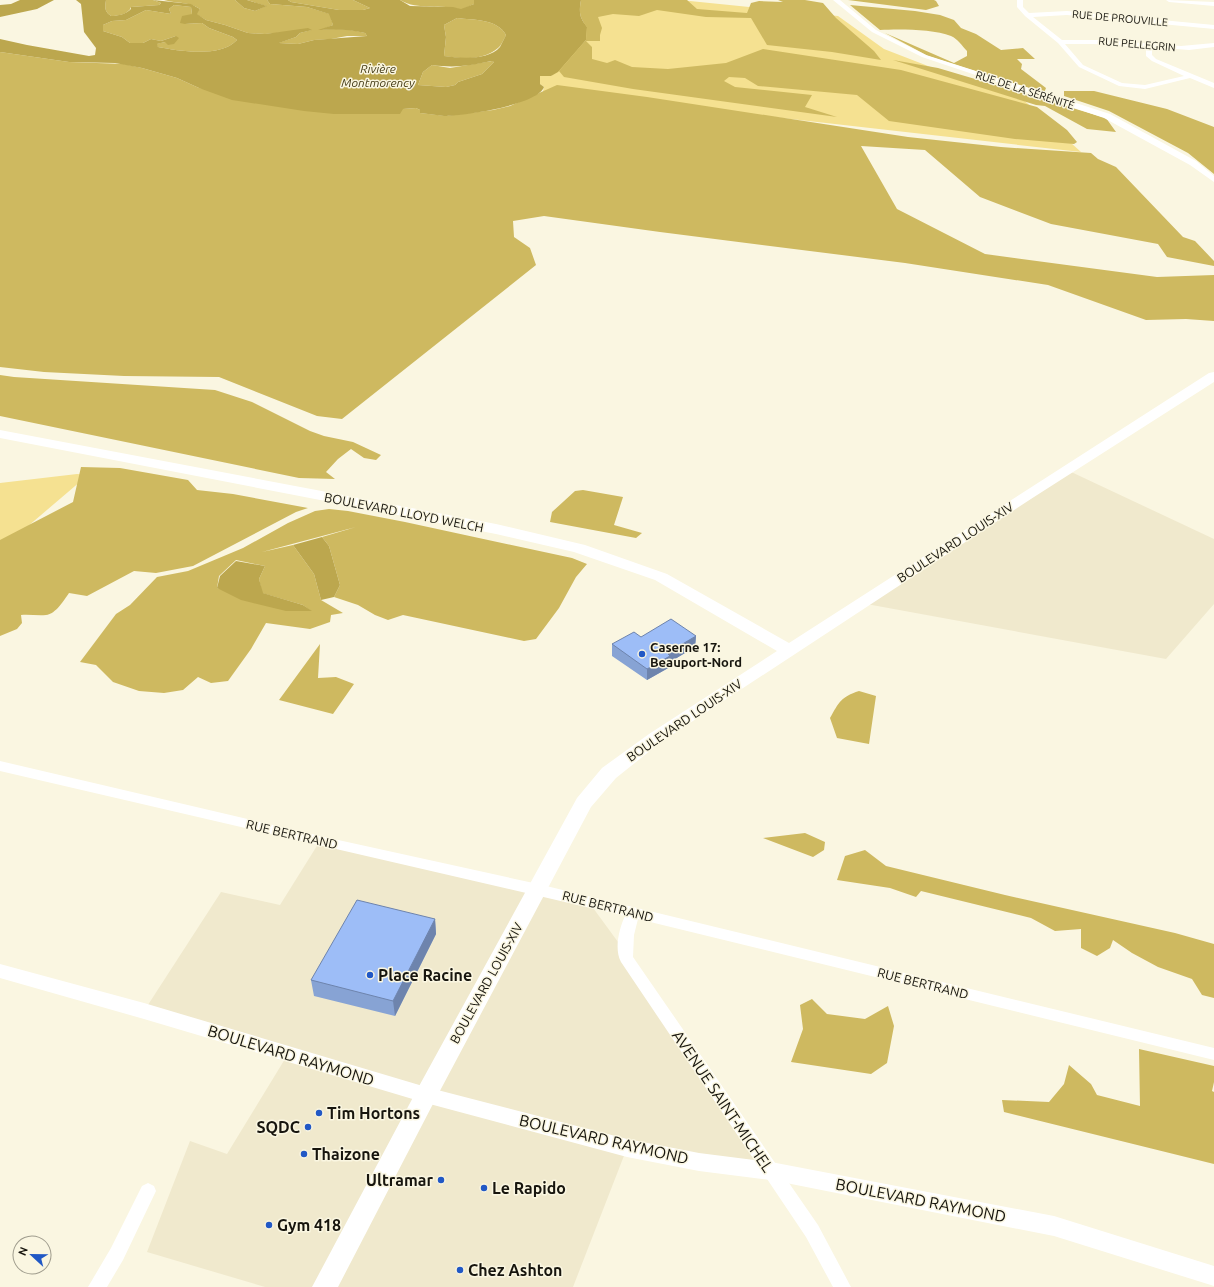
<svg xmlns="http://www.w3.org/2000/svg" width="1214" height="1287" font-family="Ubuntu,sans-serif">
<rect width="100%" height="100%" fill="#faf6e1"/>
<!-- built -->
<path fill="#f0e9cd" d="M1067 470 1214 539V604L1166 659 861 603Z
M320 841 588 901 670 1013 771 1171 627 1148 573 1287H265L147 1252 190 1141 227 1154 288 1054 144 1011 221 892 280 905Z"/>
<!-- green -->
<path fill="#f5e191" d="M581 0H680L838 16 884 49 959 78 1017 94 1081 152 543 91 544 87 540 84 539 76H551L586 40Z
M77 474 88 475 0 550V483Z"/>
<!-- forest -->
<path fill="#ceb960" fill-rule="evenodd" d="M106 0H153L161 3 159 5 131 7C129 14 118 16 111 16 104 11 105 7 106 0Z
M164 0H235L244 8 255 11 266 6 247 0H267L270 4 307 7 330 14 333 25 321 30C336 28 350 29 365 33L367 36H347L331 39 314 40 298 44 278 43 296 37 300 33 311 30 265 34 248 33 225 25 206 20 196 14 200 9C188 1 178 4 164 0Z
M288 0H353L370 8 363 10H339L291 2Z
M400 0H474V4L461 10C442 3 418 11 400 0Z
M581 0H687L697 9 747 13 751 3 759 1 783 2 778 0H805L823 3 836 18 874 51 881 60 832 52 767 45 751 18 706 17 657 10 639 16 613 14 598 17 602 28 600 35V41H586L592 47V59L607 63 615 60 632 67 668 69 726 63 763 49 901 70 1037 107 1067 130 1077 142 1074 144 1015 139 889 121 857 95 758 86 745 78 729 77 724 81 735 87 812 95 805 107 837 117 633 89 564 77 559 71 586 40 587 27C579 17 579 12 581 0Z
M848 0H934L936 1 939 6 926 10Z
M174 5 191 7 192 14 185 24 202 23 209 28 233 37 237 40C220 58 180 51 158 47L156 44 165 42 176 36 161 41 151 39 143 43H130L122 37 103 31V25L112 21 126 20 146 10 171 14 169 9Z
M850 5 915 11 940 15 954 20 961 28 976 34 1001 50 1023 48 1035 59H1017L1022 64 1021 69 1046 88 1044 93 928 56 885 33 954 63 967 56V51C962 46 958 39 951 36 933 29 899 29 880 30Z
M457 18C473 20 498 19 506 35 504 39 501 46 498 48 482 61 462 59 444 56L446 37 444 25Z
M0 52 69 62 124 64 142 68 177 78 199 88 403 109 416 108 420 110V113L446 116 493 110 510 106 557 85 647 97 908 137 1001 147 1091 153 1098 159 1116 167 1183 237 1195 241 1214 261V266L1167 257 1158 244 1051 224 980 197 925 150 861 146 897 209 985 254 1157 277 1214 275V321L1186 319 1146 320 1048 285 905 263 660 232 544 216 513 221 514 237 530 248 536 265 342 419 317 416 219 377 124 376 44 372 0 367Z
M893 60 938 68 1106 118 1116 132 1087 129 1045 106 1036 105Z
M492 61 494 62 482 74 458 82 455 85 446 87 418 85 423 72 432 65 450 68Z
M1064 91H1094L1167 109 1214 127V174L1188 153 1109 111 1064 96Z
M0 375 14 377 215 390 252 402 310 431 324 436 353 442 381 455 376 460 364 458 351 449 338 459 326 472 335 479 299 478 0 416Z
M81 467 120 468 188 480 197 490 233 494 308 508 296 512 193 566 156 573 134 571 87 596 69 593C64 600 56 614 46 615 38 616 29 614 21 615L22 623 17 629 0 636V540L73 502Z
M583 490 623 497 614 525 642 533 636 538 550 522 552 512 575 491Z
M329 509 348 511 405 522 572 558 587 564 576 577 559 608 536 639 524 641 403 615 388 620 375 615 358 605 334 597 340 585 329 546 322 537 356 527 262 552 293 545 314 574 321 600 343 613 331 615 330 622 310 629 266 623 251 649 228 681 211 683 198 677 183 690 164 693 139 691 113 682 96 665 80 662 116 614 130 605 157 577 188 571 243 548 288 523 315 511ZM236 560 265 566 259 579 262 593 303 605 311 611 217 588 219 576Z
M320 644 318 678 336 677 354 684 333 714 279 700Z
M859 691 876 696 869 744 837 738 830 718C839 702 841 697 859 691Z
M805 833 825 842 824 850 813 857 763 838Z
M865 850 886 866 1005 895 1175 933 1214 944V998L1202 995 1192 979 1158 967 1132 953 1113 940 1110 948 1097 956 1081 948V929L1055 931 1031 918 921 891 916 897 890 888 837 880 845 856Z
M812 999 827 1014 865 1019 888 1006 894 1026 887 1063 871 1074 791 1062 803 1029 800 1005Z
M1139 1049 1214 1066V1082L1212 1091 1214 1092V1164L1004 1112 1002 1100 1049 1102 1064 1084 1069 1065 1091 1084 1097 1095 1140 1106Z"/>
<!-- water -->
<path fill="#bca74e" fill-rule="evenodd" d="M20 0H54L37 9 0 17V5L11 4Z
M76 0H106C105 7 104 11 111 16 118 16 126 14 131 9V7L159 5 161 3 153 0 191 4 200 9 197 14 206 20 225 25 248 33 265 34 308 28 312 30 300 33 296 37 279 43 298 44 314 40 367 36 365 33C349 29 335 29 318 30L333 25 329 14 307 7 270 4 267 0H288L291 2 339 10H363L370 8 353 0H400L410 6 453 7 461 9 474 4V0H581C579 12 579 17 587 27L586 40 558 72 551 76H540V84L544 87C538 105 463 116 444 116 436 115 428 114 420 113V110L416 108 403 109 400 114H334L304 111 232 100 199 88 177 78 142 68 115 63 69 62 0 52V39L27 45 89 56 95 55 96 48 84 32 81 4ZM174 5 191 7 192 14 182 16 180 23 185 24 202 23 209 28 233 37 237 40C220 58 180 51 158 47L157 44 165 42 168 45 174 44 179 38 176 36 161 41 151 39 143 43H130L122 37 103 31V25L112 21 126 20 146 10 171 14 169 9ZM457 18C473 20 498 19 506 35 504 39 502 43 500 47 488 61 460 58 444 56L446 37 444 25ZM491 61 494 62 482 74 458 82 455 85 446 87 418 85 423 72 432 65C454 68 469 66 491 61Z
M235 0H247L267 6 255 11 244 8Z
M322 537 329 546 340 585 334 597 321 600 314 574 293 545Z
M236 561 265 566 259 579 263 593 303 605 312 611H286L241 600 217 588 220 576Z"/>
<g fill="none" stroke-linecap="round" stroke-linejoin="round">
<!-- minor -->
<path fill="#fff" fill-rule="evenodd" d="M833 0H840L876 30 926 55 1110 114 1196 161 1214 176V182L1190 165 1104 118 922 57 872 32Z
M1017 0H1023V7L1029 13 1067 11 1214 25V29L1067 15 1033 17 1062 40H1104L1181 46 1214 43V47L1189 50 1152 47V55L1156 59 1214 83V88L1190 78 1145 89 1119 86 1079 67 1058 43 1025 16 1017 7ZM1065 44H1093L1146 47V56L1152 61 1184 76 1145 85 1122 83 1083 65Z
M1166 0 1214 2V6L1169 2Z
M0 761 320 836 538 884 1214 1048V1060L638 919 634 935 633 957 818 1225 851 1287H833L806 1237 621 962C614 949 619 929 625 916L0 771Z
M148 1183 154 1186 156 1191 123 1260 107 1287H88L111 1248 142 1186Z"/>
<!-- tertiary -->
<path fill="#fff" fill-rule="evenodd" d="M0 964 144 1003 426 1087 627 1139 699 1153 771 1162 1054 1216 1214 1266V1286L1054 1236 771 1180 699 1171 627 1157 426 1103 144 1019 0 978Z"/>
<!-- secondary -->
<path fill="#fff" fill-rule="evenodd" d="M1214 372V382L1034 497 661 742 616 778 591 807 434 1102 338 1287H312L418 1088 577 798 602 768 649 734 777 651 655 580 574 552 496 534 0 438V430L496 524 585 545 667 574 789 643 1209 373Z"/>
</g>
<!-- wall -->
<path fill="#87a3d4" d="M696 636 695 647 670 662V667L647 680 612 656V644L641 637Z
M435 919 436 934 395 1016 314 996 311 980Z"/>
<!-- shaded-wall -->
<path fill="#6e84ad" d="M696 636 695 647 670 662V667L647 680V669L668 654 669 652Z
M435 919 436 934 395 1016 393 1001Z"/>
<!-- building -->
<path fill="#9dbdf7" stroke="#6e84ad" d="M671 619 696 636 669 652 671 653 668 654 670 656 647 669 612 644 634 632 641 637Z
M357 900 435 919 393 1001 311 980Z"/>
<!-- markers -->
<g fill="#2158c5" stroke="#faf6e1" stroke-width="1.5">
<circle cx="642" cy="654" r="4"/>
<circle cx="370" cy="975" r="4"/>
<circle cx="319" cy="1113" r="4"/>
<circle cx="308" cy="1127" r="4"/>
<circle cx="304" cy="1154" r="4"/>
<circle cx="441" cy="1180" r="4"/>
<circle cx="484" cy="1188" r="4"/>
<circle cx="269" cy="1225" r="4"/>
<circle cx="460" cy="1270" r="4"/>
</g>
<g text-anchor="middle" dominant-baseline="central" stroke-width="3" stroke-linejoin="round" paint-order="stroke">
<!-- far-street labels -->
<g font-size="11" fill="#17150e" stroke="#faf6e1">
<text transform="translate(1120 18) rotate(5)">RUE DE PROUVILLE</text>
<text transform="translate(1137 44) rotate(5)">RUE PELLEGRIN</text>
<text transform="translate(1025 90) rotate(18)">RUE DE LA SÉRÉNITÉ</text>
</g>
<!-- far-water labels -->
<g font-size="12" font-style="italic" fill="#433a14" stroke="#faf6e1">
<text x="378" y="68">Rivière<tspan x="378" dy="14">Montmorency</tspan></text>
</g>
<!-- street labels -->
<g font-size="13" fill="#17150e" stroke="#faf6e1">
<text transform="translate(404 512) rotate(11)">BOULEVARD LLOYD WELCH</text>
<text transform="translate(955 542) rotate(-33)">BOULEVARD LOUIS-XIV</text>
<text transform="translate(684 720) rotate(-34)">BOULEVARD LOUIS-XIV</text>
<text transform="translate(292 834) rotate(13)">RUE BERTRAND</text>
<text transform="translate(608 906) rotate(14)">RUE BERTRAND</text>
<text transform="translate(486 983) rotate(-61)">BOULEVARD LOUIS-XIV</text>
<text transform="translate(923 983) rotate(14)">RUE BERTRAND</text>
</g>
<!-- poi labels -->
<g font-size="13" font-weight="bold" fill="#17150e" stroke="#faf6e1" text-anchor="start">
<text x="650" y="647">Caserne 17:<tspan x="650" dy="15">Beauport-Nord</tspan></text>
</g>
<!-- near-poi labels -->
<g font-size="16" font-weight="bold" fill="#17150e" stroke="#faf6e1" text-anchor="start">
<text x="378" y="975">Place Racine</text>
<text x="327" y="1113">Tim Hortons</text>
<text x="300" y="1127" text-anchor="end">SQDC</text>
<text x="312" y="1154">Thaizone</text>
<text x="433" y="1180" text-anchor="end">Ultramar</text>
<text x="492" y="1188">Le Rapido</text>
<text x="277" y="1225">Gym 418</text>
<text x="468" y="1270">Chez Ashton</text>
</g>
<!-- near-street labels -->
<g font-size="16" fill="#17150e" stroke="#faf6e1">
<text transform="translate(291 1055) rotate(17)">BOULEVARD RAYMOND</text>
<text transform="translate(723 1101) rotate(56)">AVENUE SAINT-MICHEL</text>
<text transform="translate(604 1139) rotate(13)">BOULEVARD RAYMOND</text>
<text transform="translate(921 1200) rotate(11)">BOULEVARD RAYMOND</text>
</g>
</g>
<!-- north arrow -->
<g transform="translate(32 1255) rotate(292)"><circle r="19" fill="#faf6e1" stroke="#9f9c8d"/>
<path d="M0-3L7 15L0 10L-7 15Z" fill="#2158c5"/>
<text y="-6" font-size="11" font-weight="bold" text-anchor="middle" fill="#17150e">N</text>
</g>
</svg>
